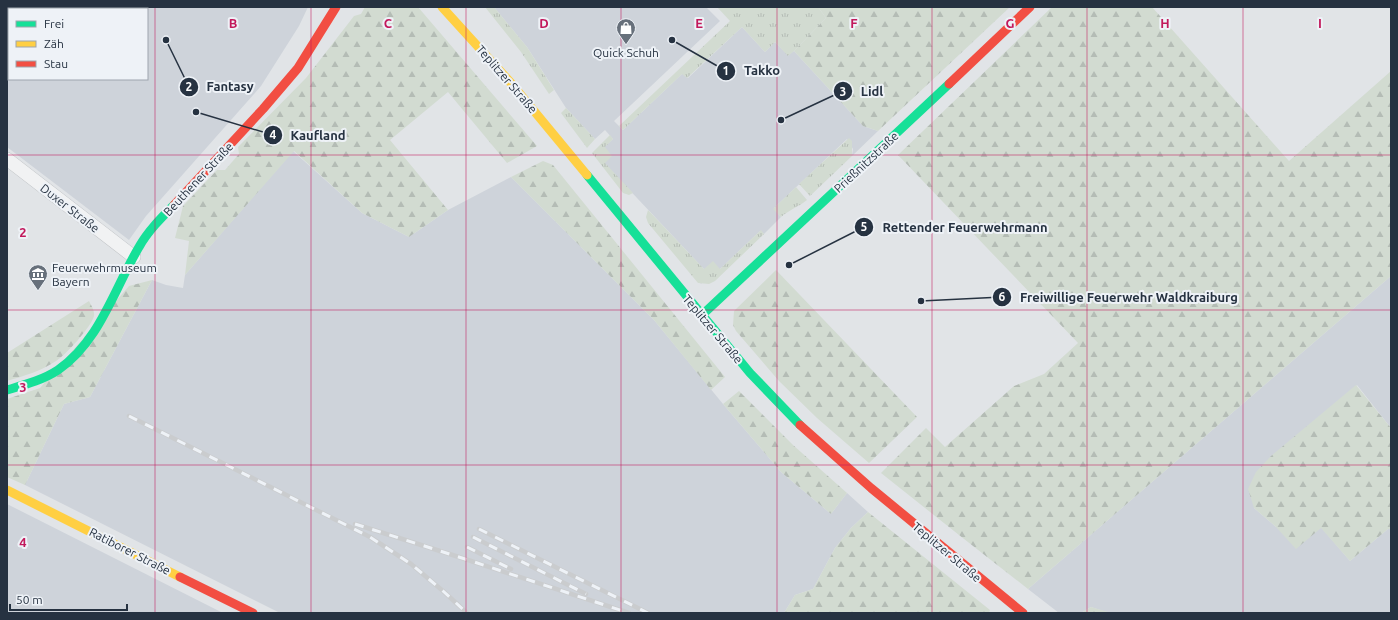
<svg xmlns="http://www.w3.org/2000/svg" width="1398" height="620" font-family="Ubuntu,sans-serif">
<defs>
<pattern id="grass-tufts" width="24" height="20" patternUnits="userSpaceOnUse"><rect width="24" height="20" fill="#d2dbd1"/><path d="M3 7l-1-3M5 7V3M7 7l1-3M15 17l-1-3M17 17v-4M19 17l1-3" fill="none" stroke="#b4bcb5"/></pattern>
<pattern id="forest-firs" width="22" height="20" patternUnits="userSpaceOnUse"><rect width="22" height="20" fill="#d2dbd1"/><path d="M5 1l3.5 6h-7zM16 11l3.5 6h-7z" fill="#b4bcb5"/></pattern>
</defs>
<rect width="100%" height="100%" fill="#e1e4e7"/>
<!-- built -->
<path fill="#ced3da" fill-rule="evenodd" d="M7 7H308L299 26 261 86 146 216 129 240 7 147ZM9 9H147V79H9Z
M494 7H706L720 21 614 121 623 130 683 73 688 78 742 27 765 52 775 42 788 55 794 51 863 126 878 131 852 156 853 149 847 139 774 208 781 217 764 234 760 231 720 269H704L604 163V147L613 139 605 130 595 139 566 108 527 47Z
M293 151 362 213 409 237 448 210 511 177 654 320 723 404 781 472 831 514 847 493 868 512 851 528 835 548 813 589 795 595 784 613H280L25 485 64 404 90 397 152 280 166 285 183 288 185 275Z
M1391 276V428L1357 385 1254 508 1276 527H1321L1350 561 1388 529H1391V613H1109L1091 607 1081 613H1059L1028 589Z
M7 504 223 613H7Z"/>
<!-- grass -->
<path fill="url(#grass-tufts)" d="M485 7H494L527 47 554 90 549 94 521 52Z
M717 7H818L826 18 794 51 788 56 775 42 765 52 742 27 687 78 682 74 623 130 619 126 730 21Z
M566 108 595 139 587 148 561 113Z
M610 135 613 139 605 147 612 156 605 163 633 193 629 195 623 193 592 153Z
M849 138 852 141V156L810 196 799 184Z
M796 187 807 200C798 207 789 210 781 217L773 209Z
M648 210 704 269 713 261 720 269 761 230 764 234 715 281 709 284 698 283 648 223 646 217Z"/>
<!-- forest -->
<path fill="url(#forest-firs)" d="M365 7H418L537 146 507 163 448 92 390 140 448 210 409 237 362 213 294 151 185 275 189 241 175 238 183 206 217 170H225L239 154 238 147 306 78 354 16 361 14Z
M818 7H1010L878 131 863 126 794 51 826 18Z
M1052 7H1152L1289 161 1391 71V276L1028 589 959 535 881 473 926 428 945 447 1014 386 1044 374 1078 343 898 155Z
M543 161 553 165 725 377 711 390 654 320 511 177Z
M776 270 917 417 869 463 817 418 779 381 736 331 733 325 734 311Z
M152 280 90 397 64 404 25 485 7 477V399L40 388 129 286Z
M89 301C91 305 95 311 94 316 92 326 65 356 56 361 41 371 24 376 7 381V353Z
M1356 385 1391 428V529H1388L1350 561 1321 528 1296 549 1276 527 1254 508 1248 489 1256 472 1271 456Z
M739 391 793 445 847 493 831 514 781 472 723 404Z
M868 512 990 610 989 613H784L795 595 813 589 835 548 851 528Z
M1091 607 1108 612 1109 613H1081Z"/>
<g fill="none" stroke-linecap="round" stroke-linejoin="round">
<!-- street casing -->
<g stroke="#bfc2c5" stroke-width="14">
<path id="street" d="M7 159 134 257"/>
</g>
<!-- street -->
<use href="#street" stroke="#f1f2f3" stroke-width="13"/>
<!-- fast -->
<path stroke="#16e098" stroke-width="9" d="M587 175 750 373 800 425
M702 315 949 84
M7 390C24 385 43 380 58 370 100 341 114 289 139 247 148 231 161 218 174 205"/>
<!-- slow -->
<path stroke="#ffcf43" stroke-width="9" d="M442 7 511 83 587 175
M7 490 180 577"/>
<!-- jam -->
<path stroke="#f24e42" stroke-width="9" d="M949 84 1030 7
M174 205 263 109 298 68 336 7
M800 425 871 488 1023 613
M180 577 253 613"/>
<!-- rail casing -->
<g stroke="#caccce" stroke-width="4.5">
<path id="rail" d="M129 416 370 537 411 564 443 591 467 613
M355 524 462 558 629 613
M479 529 648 613
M473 537 586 594
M467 547 511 569"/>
</g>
<!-- rail -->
<use href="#rail" stroke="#eef2f7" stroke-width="3" stroke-dasharray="9" stroke-linecap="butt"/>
</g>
<!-- grid -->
<path fill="none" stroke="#c2185b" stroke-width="1" stroke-opacity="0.55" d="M155 7V613M311 7V613M466 7V613M621 7V613M777 7V613M932 7V613M1087 7V613M1243 7V613M7 155H1391M7 310H1391M7 465H1391"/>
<!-- icons -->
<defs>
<g id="shop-pin" transform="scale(1)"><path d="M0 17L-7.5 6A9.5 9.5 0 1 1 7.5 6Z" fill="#67707b" stroke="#eef2f7"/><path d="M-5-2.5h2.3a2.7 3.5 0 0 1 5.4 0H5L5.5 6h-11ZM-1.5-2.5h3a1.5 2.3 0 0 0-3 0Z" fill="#fff"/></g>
<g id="museum-pin" transform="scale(1)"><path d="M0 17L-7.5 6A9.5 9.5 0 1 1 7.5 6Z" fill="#67707b" stroke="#eef2f7"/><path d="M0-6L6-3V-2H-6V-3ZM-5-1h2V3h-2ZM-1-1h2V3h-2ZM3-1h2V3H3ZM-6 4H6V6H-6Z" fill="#fff"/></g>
</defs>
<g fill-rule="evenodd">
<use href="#shop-pin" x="626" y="28"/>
<use href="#museum-pin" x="38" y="274"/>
</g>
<g text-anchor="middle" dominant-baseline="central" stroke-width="4" stroke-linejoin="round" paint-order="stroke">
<!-- poi labels -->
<g font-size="12" fill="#263241" stroke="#eef2f7">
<text x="626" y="52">Quick Schuh</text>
<text x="52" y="267" text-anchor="start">Feuerwehrmuseum<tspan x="52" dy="14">Bayern</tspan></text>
</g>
<!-- street labels -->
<g font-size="12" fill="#263241" stroke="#eef2f7">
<text transform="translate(507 79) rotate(49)">Teplitzer Straße</text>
<text transform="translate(866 162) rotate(-43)">Prießnitzstraße</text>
<text transform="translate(198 179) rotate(-47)">Beuthener Straße</text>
<text transform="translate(70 208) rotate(38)">Duxer Straße</text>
<text transform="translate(713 329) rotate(50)">Teplitzer Straße</text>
<text transform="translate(130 551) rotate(27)">Ratiborer Straße</text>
<text transform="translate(947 552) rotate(40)">Teplitzer Straße</text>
</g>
</g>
<g font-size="13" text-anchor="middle" font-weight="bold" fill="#c2185b" stroke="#eef2f7" stroke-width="4" stroke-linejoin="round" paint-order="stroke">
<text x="233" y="28">B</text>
<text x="388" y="28">C</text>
<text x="544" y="28">D</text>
<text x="699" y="28">E</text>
<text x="854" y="28">F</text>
<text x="1010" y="28">G</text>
<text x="1165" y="28">H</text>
<text x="1320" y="28">I</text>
<text x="23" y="237">2</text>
<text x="23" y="392">3</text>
<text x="23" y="547">4</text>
</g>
<!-- callouts -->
<path fill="none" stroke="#263241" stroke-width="1.5" d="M672 40L726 71M166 40L189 87M781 120L843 91M196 112L273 135M789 265L864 227M921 301L1002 297"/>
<g fill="#263241" stroke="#eef2f7" stroke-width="1.5">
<circle cx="672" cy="40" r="4"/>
<circle cx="166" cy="40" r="4"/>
<circle cx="781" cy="120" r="4"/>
<circle cx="196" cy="112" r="4"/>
<circle cx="789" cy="265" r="4"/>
<circle cx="921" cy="301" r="4"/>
<circle cx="726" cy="71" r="10"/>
<circle cx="189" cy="87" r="10"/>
<circle cx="843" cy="91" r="10"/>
<circle cx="273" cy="135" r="10"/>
<circle cx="864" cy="227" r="10"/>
<circle cx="1002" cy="297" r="10"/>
</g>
<g font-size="12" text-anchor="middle" font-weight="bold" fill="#fff">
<text x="726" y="75">1</text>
<text x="189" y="91">2</text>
<text x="843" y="96">3</text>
<text x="273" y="139">4</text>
<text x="864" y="231">5</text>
<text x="1002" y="301">6</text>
</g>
<g font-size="13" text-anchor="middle" font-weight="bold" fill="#263241" stroke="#eef2f7" stroke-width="4" stroke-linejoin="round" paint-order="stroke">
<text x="762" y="75">Takko</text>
<text x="230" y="91">Fantasy</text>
<text x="872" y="96">Lidl</text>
<text x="318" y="140">Kaufland</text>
<text x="965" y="232">Rettender Feuerwehrmann</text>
<text x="1129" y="302">Freiwillige Feuerwehr Waldkraiburg</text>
</g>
<!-- border -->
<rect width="1398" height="620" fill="none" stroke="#263241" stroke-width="16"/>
<!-- legend -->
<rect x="8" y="8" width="140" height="72" fill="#eef2f7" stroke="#9ea5ae"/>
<rect x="16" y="21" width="20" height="6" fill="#16e098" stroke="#9ea5ae"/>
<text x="44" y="28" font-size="12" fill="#263241">Frei</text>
<rect x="16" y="41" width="20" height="6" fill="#ffcf43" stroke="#9ea5ae"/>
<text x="44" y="48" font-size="12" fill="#263241">Zäh</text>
<rect x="16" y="61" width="20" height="6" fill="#f24e42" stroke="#9ea5ae"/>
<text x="44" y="68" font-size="12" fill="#263241">Stau</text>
<!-- scale -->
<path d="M10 604v6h117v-6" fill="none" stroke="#263241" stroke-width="2"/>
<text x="16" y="604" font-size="12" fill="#263241" stroke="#eef2f7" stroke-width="3" paint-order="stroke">50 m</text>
</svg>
